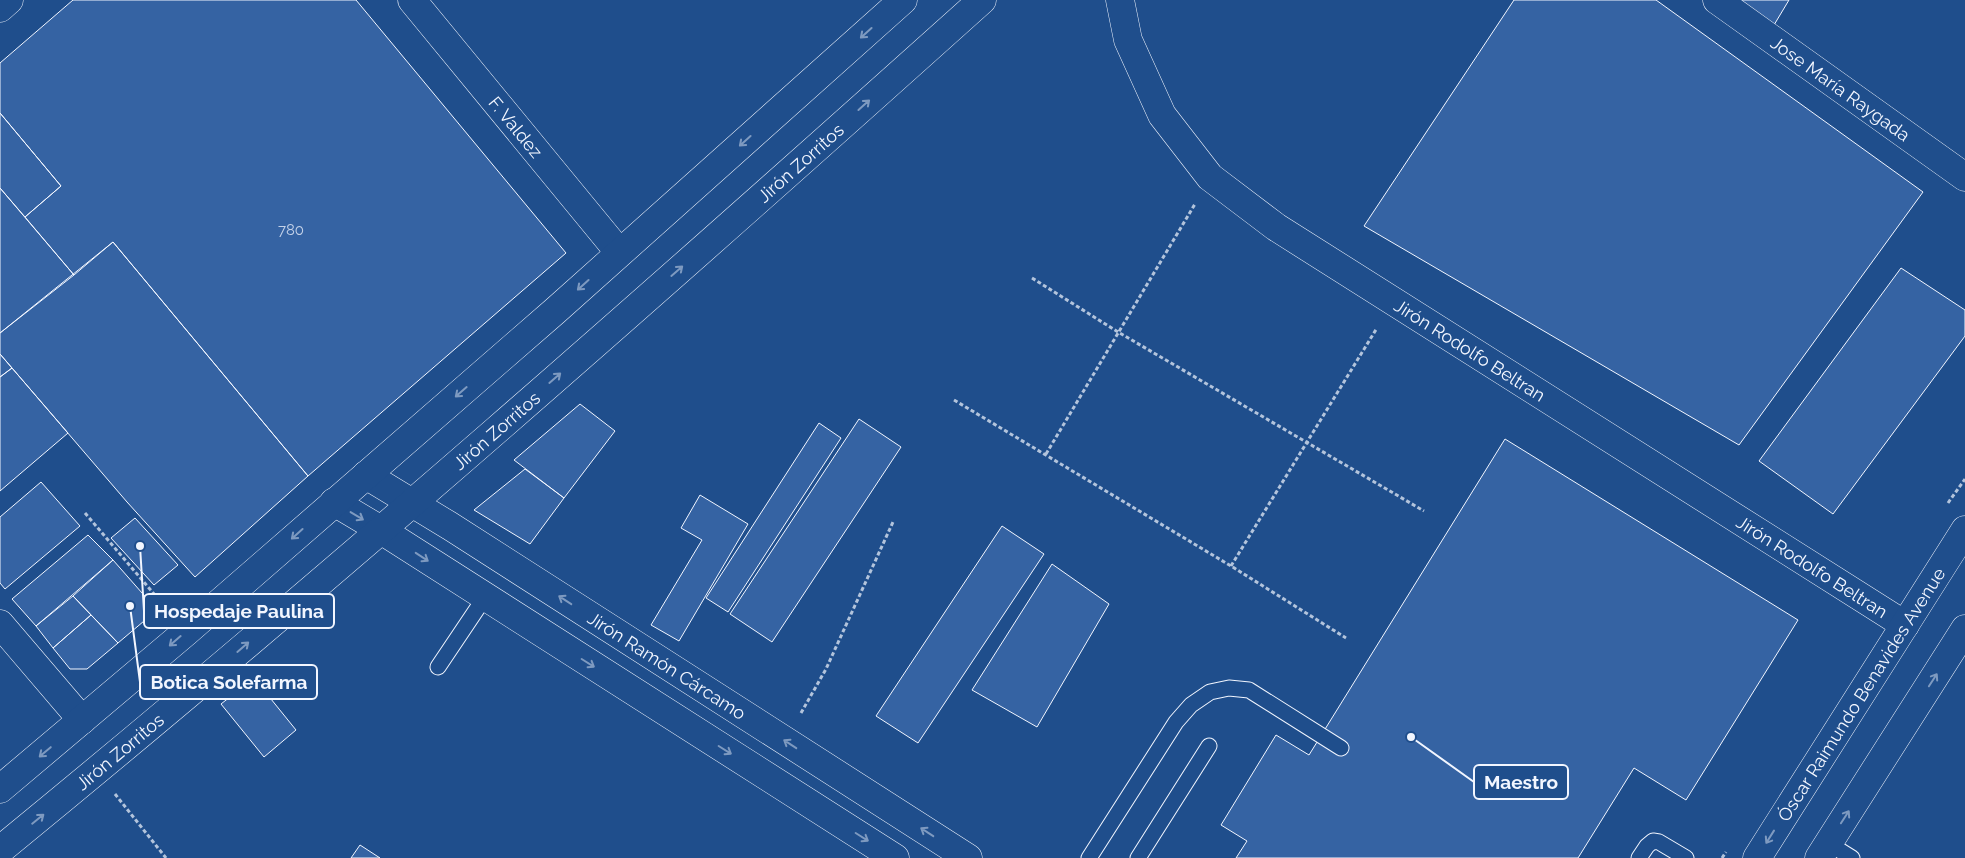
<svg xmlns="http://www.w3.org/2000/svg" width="1965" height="858" font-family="Raleway,sans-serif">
<rect width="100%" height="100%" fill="#1f4e8c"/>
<!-- building -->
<path fill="#3563a3" stroke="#f2f6ff" d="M73 0H356L566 253 308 476 113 242 74 275 25 217 61 186 0 113V63Z
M1514 0H1656L1923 192 1739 445 1364 226Z
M1739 0H1789L1774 25Z
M0 113 61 186 25 217 0 188Z
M0 188 74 275 0 333Z
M113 242 308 476 195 577 127 502 0 354V333Z
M1901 268 1965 310V336L1833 514 1759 461Z
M0 354 12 368 0 377Z
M12 368 68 433 0 491V377Z
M580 404 615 431 564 498 514 460Z
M859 419 901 447 772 642 730 614Z
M819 423 841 438 728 612 706 598Z
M1505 439 1798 620 1686 800 1634 768 1578 858H1236L1247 841 1221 825 1276 735 1309 755Z
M525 469 564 498 530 544 474 510Z
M41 482 80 526 5 589 0 583V517Z
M700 495 748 524 679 641 651 625 702 540 681 528Z
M135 518 178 565 154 585 111 538Z
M1002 526 1044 554 918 743 876 716Z
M88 535 113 560 36 626 12 599Z
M113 560 157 610 118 643 73 596Z
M1052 564 1109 604 1037 727 972 690Z
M73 596 91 615 53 648 36 626Z
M91 615 118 643 87 669H70L53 648Z
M254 678 296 730 264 757 221 704Z
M360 845 380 858H351Z"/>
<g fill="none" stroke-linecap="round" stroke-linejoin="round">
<!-- service casing -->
<g stroke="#f2f6ff" stroke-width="17">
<path id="service" d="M438 667 485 597
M1828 843 1852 858
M1089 858 1176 722 1191 705 1210 692 1229 688 1249 690 1341 748
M1138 858 1209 746
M1639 858 1647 846 1653 841 1659 842 1686 858"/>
</g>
<!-- minor casing -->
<g stroke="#f2f6ff" stroke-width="29">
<g id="minor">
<path id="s1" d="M412 0 619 252"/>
<path id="s2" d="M1120 0 1128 40 1162 115 1210 177 1276 227 1905 625"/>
<path id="s3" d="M1717 0 1965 177"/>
<path d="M0 8 9 0"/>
<path d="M0 624 82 720"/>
</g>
</g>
<!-- tertiary casing -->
<g stroke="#f2f6ff" stroke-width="29">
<g id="tertiary">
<path id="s4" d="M366 475 450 526 968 858"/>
<path d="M334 502 381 530 895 858"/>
</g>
</g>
<!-- secondary casing -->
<g stroke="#f2f6ff" stroke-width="29">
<g id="secondary">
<path d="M0 789 186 632 555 311 903 0"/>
<path id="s5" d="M0 850C335 576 660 289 982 0"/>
</g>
</g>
<!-- primary casing -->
<g stroke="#f2f6ff" stroke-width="29">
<g id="primary">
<path id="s6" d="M1757 858 1965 530"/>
<path d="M1819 858 1965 629"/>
</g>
</g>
<!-- path -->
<path stroke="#b3c4dc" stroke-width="3" stroke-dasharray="4 2.5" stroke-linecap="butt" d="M1032 278 1118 332 1424 511
M954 400 1231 566 1346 638
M1046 454 1195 204
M1948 503 1965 479
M85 513 166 608
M1231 566 1377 328
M801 713 826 669 893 522
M115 794 166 858
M1722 858 1726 852"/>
<!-- service -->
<use href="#service" stroke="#1f4e8c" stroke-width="15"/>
<!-- minor -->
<use href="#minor" stroke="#1f4e8c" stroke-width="28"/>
<!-- tertiary -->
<use href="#tertiary" stroke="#1f4e8c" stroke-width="28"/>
<!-- secondary -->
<use href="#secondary" stroke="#1f4e8c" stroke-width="28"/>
<!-- primary -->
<use href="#primary" stroke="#1f4e8c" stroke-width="28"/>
</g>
<!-- one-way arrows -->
<defs><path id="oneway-shaft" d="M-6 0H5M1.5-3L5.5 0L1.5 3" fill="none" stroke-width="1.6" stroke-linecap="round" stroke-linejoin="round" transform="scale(1.25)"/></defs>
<g stroke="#7e9ac0">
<use href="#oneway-shaft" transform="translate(866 33) rotate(138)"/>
<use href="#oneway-shaft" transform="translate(864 105) rotate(-42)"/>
<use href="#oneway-shaft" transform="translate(745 141) rotate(138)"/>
<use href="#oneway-shaft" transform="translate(677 271) rotate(-41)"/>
<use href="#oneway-shaft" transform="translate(583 285) rotate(138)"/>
<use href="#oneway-shaft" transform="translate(555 378) rotate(-41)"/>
<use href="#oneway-shaft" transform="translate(461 392) rotate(139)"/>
<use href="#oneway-shaft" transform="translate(357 516) rotate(31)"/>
<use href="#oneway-shaft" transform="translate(297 534) rotate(138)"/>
<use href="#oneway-shaft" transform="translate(422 557) rotate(33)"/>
<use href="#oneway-shaft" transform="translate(565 600) rotate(-147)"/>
<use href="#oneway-shaft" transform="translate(175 641) rotate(139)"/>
<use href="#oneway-shaft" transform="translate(243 647) rotate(-41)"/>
<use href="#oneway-shaft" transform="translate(588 663) rotate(32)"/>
<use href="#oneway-shaft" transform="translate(1933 680) rotate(-57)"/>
<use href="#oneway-shaft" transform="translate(790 744) rotate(-147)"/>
<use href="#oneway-shaft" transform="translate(725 750) rotate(32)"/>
<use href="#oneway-shaft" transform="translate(45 752) rotate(140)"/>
<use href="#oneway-shaft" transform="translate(1845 817) rotate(-57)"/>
<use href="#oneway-shaft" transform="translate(38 819) rotate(-39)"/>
<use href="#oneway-shaft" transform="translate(927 832) rotate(-147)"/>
<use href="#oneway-shaft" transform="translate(862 837) rotate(32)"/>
<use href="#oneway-shaft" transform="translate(1770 837) rotate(122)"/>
</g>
<g text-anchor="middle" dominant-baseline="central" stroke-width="4" stroke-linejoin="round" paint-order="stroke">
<!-- number labels -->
<g font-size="15" fill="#c3d1e8">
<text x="291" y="230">780</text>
</g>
<!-- street labels -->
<g font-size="18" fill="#f2f6ff" stroke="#1f4e8c">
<text stroke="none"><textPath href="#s3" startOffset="152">Jose María Raygada</textPath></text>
<text stroke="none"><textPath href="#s1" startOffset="164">F. Valdez</textPath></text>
<text stroke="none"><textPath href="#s5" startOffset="1055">Jirón Zorritos</textPath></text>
<text stroke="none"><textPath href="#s2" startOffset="514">Jirón Rodolfo Beltran</textPath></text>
<text stroke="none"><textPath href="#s5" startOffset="650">Jirón Zorritos</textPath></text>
<text stroke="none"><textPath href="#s2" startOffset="919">Jirón Rodolfo Beltran</textPath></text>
<text stroke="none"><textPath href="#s4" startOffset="356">Jirón Ramón Cárcamo</textPath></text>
<text stroke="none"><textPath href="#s6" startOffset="194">Óscar Raimundo Benavides Avenue</textPath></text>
<text stroke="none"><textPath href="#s5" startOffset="155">Jirón Zorritos</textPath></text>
</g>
</g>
<!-- callouts -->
<path fill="none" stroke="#f2f6ff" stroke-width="2" d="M140 546L144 611M130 606L140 682M1411 737L1474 782"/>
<g fill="#f2f6ff" stroke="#1f4e8c" stroke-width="2">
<circle cx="140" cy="546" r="5"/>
<circle cx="130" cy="606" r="5"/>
<circle cx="1411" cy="737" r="5"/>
</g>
<g fill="#1f4e8c" stroke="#f2f6ff" stroke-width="2">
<rect x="144" y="594" width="190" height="34" rx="5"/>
<rect x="140" y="665" width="177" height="34" rx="5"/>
<rect x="1474" y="765" width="94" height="34" rx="5"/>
</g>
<g font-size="19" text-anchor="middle" font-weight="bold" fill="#f2f6ff">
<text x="239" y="618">Hospedaje Paulina</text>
<text x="229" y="689">Botica Solefarma</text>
<text x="1521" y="789">Maestro</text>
</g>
</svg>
